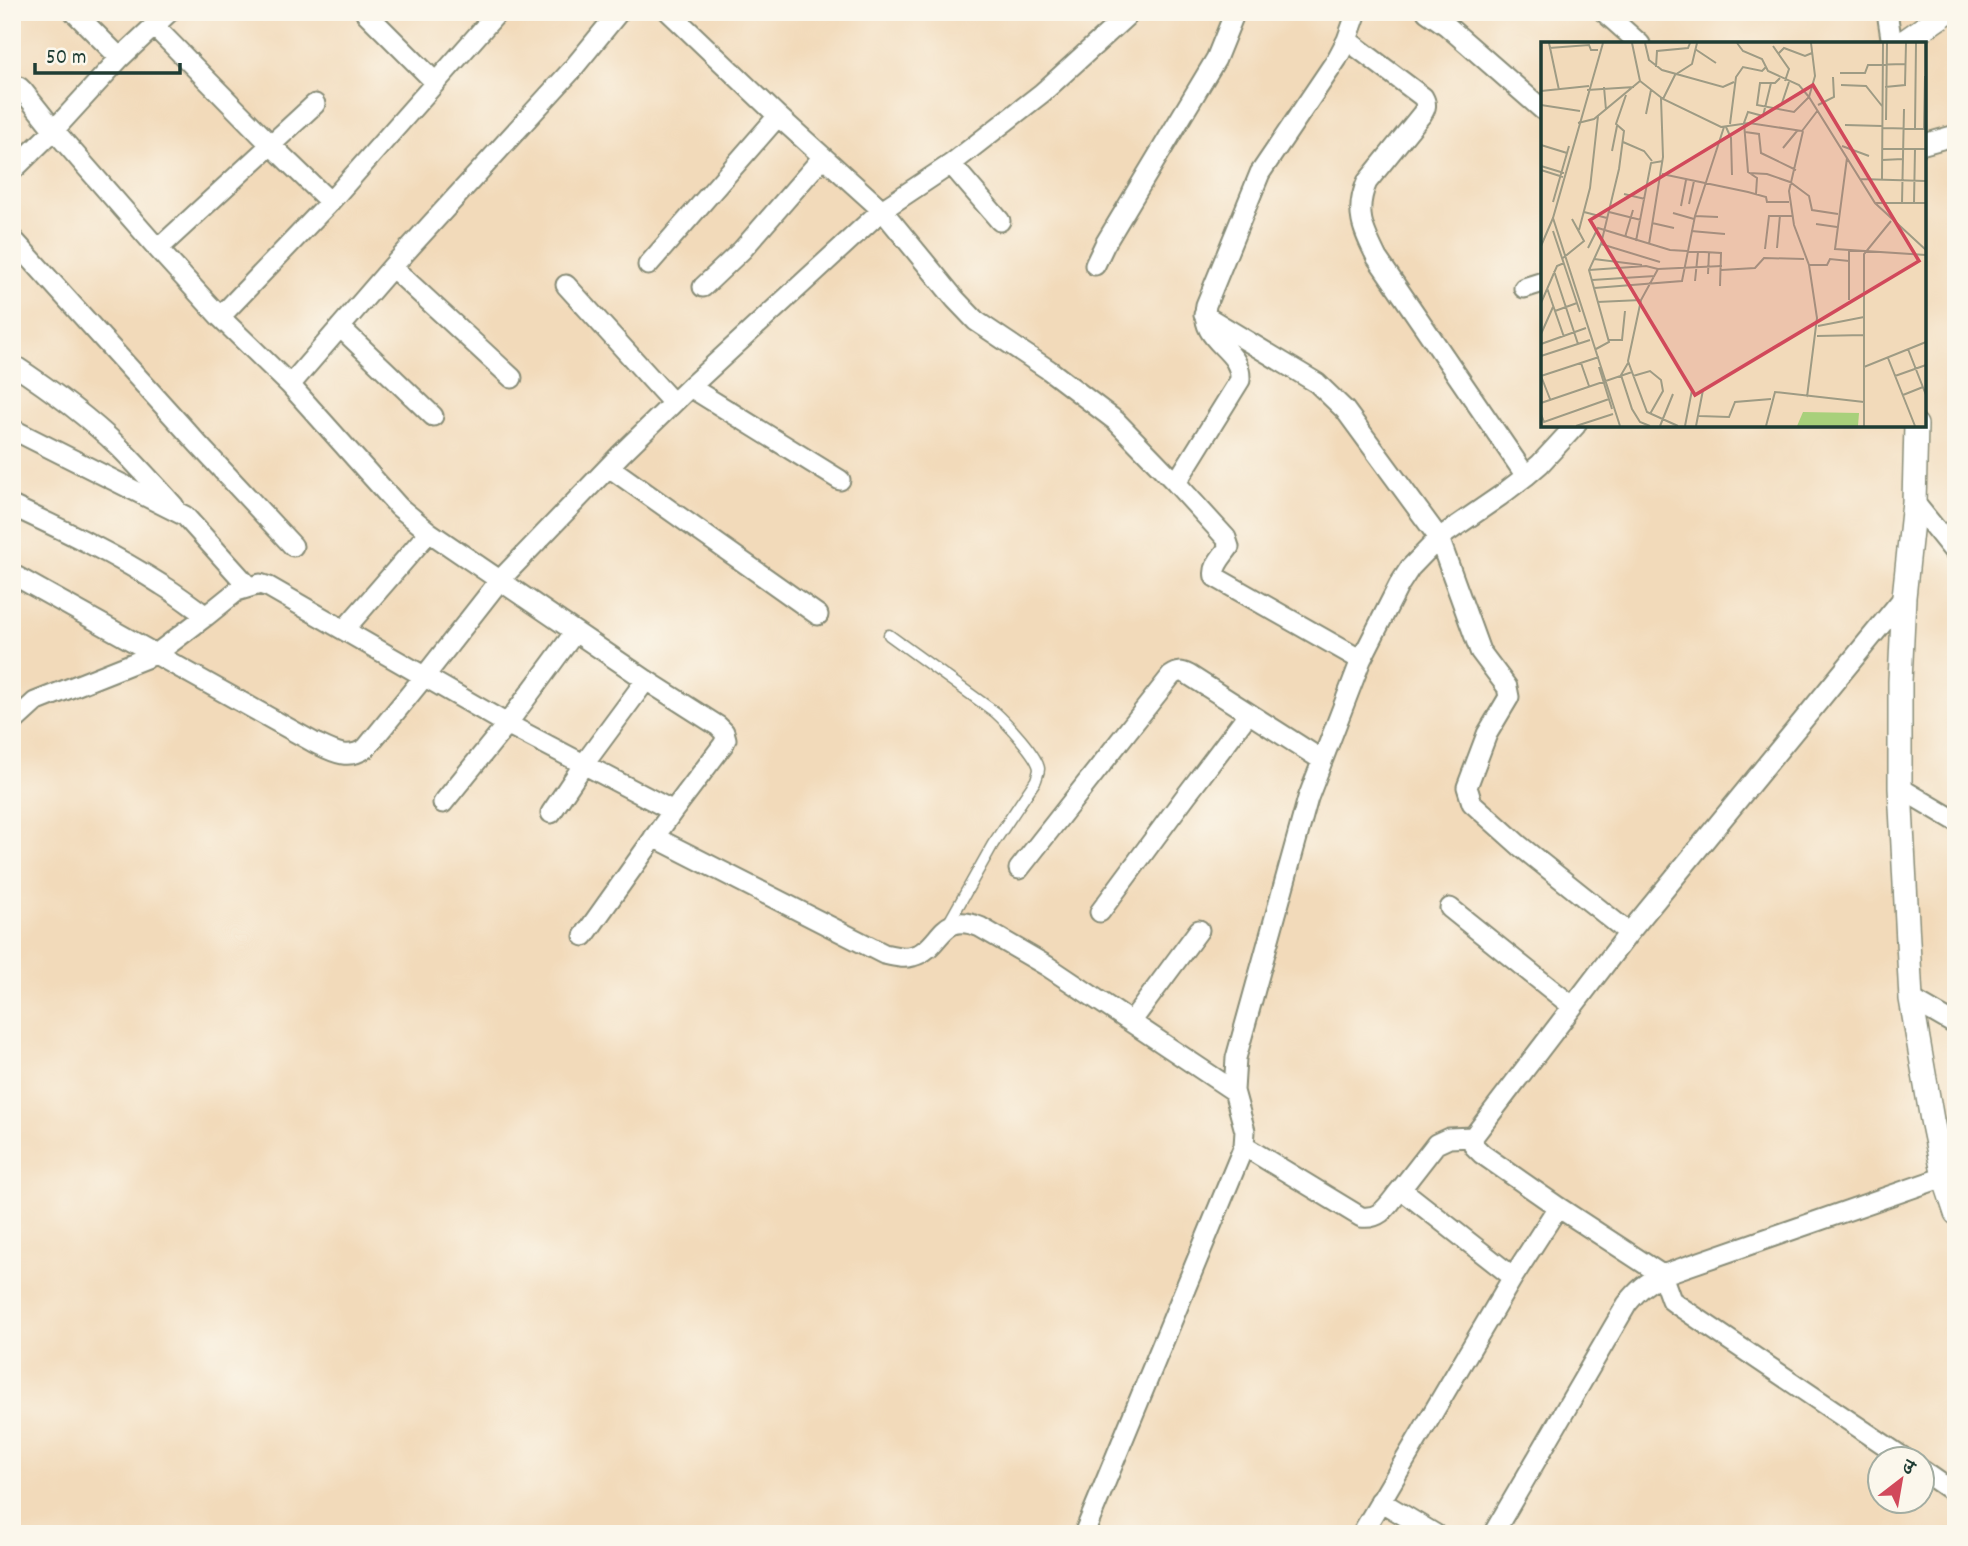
<svg xmlns="http://www.w3.org/2000/svg" width="1968" height="1546" font-family="Dekko,'Playpen Sans Deva',sans-serif">
<rect width="100%" height="100%" fill="#fbf7ec"/>
<filter id="ink" filterUnits="userSpaceOnUse"><feTurbulence type="fractalNoise" baseFrequency=".0143" numOctaves="2"/><feDisplacementMap in="SourceGraphic" scale="14" xChannelSelector="R" yChannelSelector="G"/><feConvolveMatrix kernelMatrix="1 2 1 2 8 2 1 2 1" color-interpolation-filters="sRGB"/></filter>
<filter id="wash" filterUnits="userSpaceOnUse"><feTurbulence type="fractalNoise" baseFrequency=".00686" numOctaves="4" result="noise"/><feDisplacementMap in="SourceGraphic" scale="28" xChannelSelector="R" yChannelSelector="G"/><feGaussianBlur stdDeviation="1.57" result="paint"/><feColorMatrix in="noise" values="0 0 0 0 0 0 0 0 0 0 0 0 0 0 0 0 0 1.4 0 .05"/><feComposite in="paint" operator="in"/></filter>
<g filter="url(#wash)">
<rect width="100%" height="100%" fill="#f2daba"/>
</g>
<g filter="url(#ink)">
<g fill="none" stroke-linecap="round" stroke-linejoin="round">
<!-- service casing -->
<g stroke="#888c77" stroke-width="13">
<path id="service" d="M889 635 995 712C1005 721 1038 756 1039 769 1039 772 1037 776 1036 780L993 844 947 926"/>
</g>
<!-- minor casing -->
<g stroke="#888c77" stroke-width="23">
<path id="minor" d="M74 12 120 58
M365 12 435 82
M669 12 778 116 882 210 955 299 976 321 1049 370 1116 421 1176 483 1226 538 1229 547C1223 556 1212 566 1215 577L1361 660
M1427 12 1447 26 1543 110
M1604 12 1640 44
M1887 12 1892 44
M154 26 270 144 330 202
M1347 40 1423 97C1427 104 1426 108 1422 114L1367 182C1354 212 1363 230 1377 258L1526 476
M12 87H19L23 91 54 130 158 249 220 317 290 385 399 507 429 532 646 680 718 726 724 732 726 739 723 745 673 811 584 936
M1924 144 1956 135
M951 164 1000 221
M12 171 54 130 120 58 169 12
M12 238 198 444 293 546
M158 249 315 104
M648 265 778 116
M1095 265 1105 244 1216 59 1235 12
M392 267 512 378
M566 285 673 403
M703 287 742 250 823 157
M1524 288 1543 282
M1204 315 1317 383 1345 410 1439 538 1480 651 1507 687 1509 697 1487 734 1467 787 1472 803 1520 846 1629 933
M220 317 330 202 498 12
M340 327 433 416
M12 364C50 389 86 415 119 447 138 466 156 486 174 506
M290 385 392 267 570 72 619 12
M690 387 840 480
M12 429 185 516 248 586
M609 467 818 615
M1176 483 1240 380C1242 347 1199 344 1206 305L1260 173 1337 59 1347 40 1357 12
M1914 502 1956 554
M12 506C63 530 114 554 162 585 177 594 192 606 206 616
M12 574 313 742C332 751 347 761 366 748L424 677 500 580 621 454 690 387 882 210 951 164 1042 93 1131 12
M344 630 429 532
M12 723 35 702 156 654 206 616 237 591 260 584 269 587 507 724 673 811
M1900 788 1956 821
M443 803 507 724 575 632
M551 813 584 764 646 680
M654 837 884 954C893 956 904 959 913 956 943 948 939 910 980 927L1047 966 1234 1091
M1019 869 1171 676C1178 671 1181 671 1189 675L1322 760
M1450 908 1572 1006
M1100 912 1185 797 1248 714
M1911 999 1956 1025
M1131 1022 1199 930
M1244 1146 1361 1217C1382 1220 1389 1203 1401 1189L1513 1277
M1401 1189 1436 1144 1449 1138 1473 1137
M1904 1458 1679 1306 1671 1300 1662 1275 1558 1207 1482 1154 1474 1146 1473 1137 1629 933 1904 597
M1923 1471 1956 1494
M1380 1501 1435 1534
M1365 1528 1513 1277 1558 1207
M1084 1534 1244 1146 1245 1131 1234 1091 1236 1058 1308 798 1361 660 1399 585 1410 568 1439 538 1500 496 1526 476 1540 464 1576 425
M1493 1534 1627 1304C1638 1290 1647 1282 1662 1275L1944 1177"/>
</g>
<!-- tertiary casing -->
<g stroke="#888c77" stroke-width="26">
<path id="tertiary" d="M1901 44 1947 12
M1916 425 1914 502 1904 597 1900 681V788L1911 999 1932 1120 1944 1177 1956 1213"/>
</g>
<!-- service -->
<use href="#service" stroke="#fff" stroke-width="10"/>
<!-- minor -->
<use href="#minor" stroke="#fff" stroke-width="19"/>
<!-- tertiary -->
<use href="#tertiary" stroke="#fff" stroke-width="23"/>
</g>
</g>
<!-- overview -->
<g transform="translate(1541 42)">
<rect width="385" height="385" fill="#f2daba"/>
<path d="M262 370 318 371 317 384H256Z" fill="#a8d07b"/>
<path fill="none" stroke="#9e9b84" stroke-width="2" d="M8 1 18 48M62 1 12 176 79 384M91 1 99 39 122 57 180 85 208 81 261 89 277 68M104 1 108 18 121 28 182 45 193 40M196 1 202 9 221 17 227 29 258 43 268 55 253 70 216 63 219 41H234L239 36M270 1 274 34 268 55 334 161 385 208M232 4 248 27 244 39M8 6 48 3 50 8H57M154 7 175 21M237 12 243 6 264 14 271 11M115 25 116 9 147 6 149 1M299 31H324L327 23 364 22M300 43 325 44 341 64M63 45 65 68M344 45 364 43 365 1M46 48 93 45M0 49 48 44M122 57 134 33 151 22 156 1M241 61 248 40M0 63 39 69M277 63 293 55 292 35M105 72 110 48M345 78 346 1M37 81 53 77 99 39M189 82 195 35 202 25 221 29 225 25M304 83 341 84M185 85 190 96 191 133M341 86 385 87M374 86 375 1M383 87 384 34M262 89 248 149 253 183 268 223 276 276 266 355M204 90 218 92 220 111 255 128M82 100 103 109 111 119M0 103 26 111M301 104 328 114M242 106 256 89M341 107H385M71 109 76 84M306 116 294 207 385 213M341 118 362 117M0 124 23 131M0 128 22 135M208 131 226 132 249 140 268 154 271 168 297 172M121 132 207 150 225 155 226 160H248M319 137 385 139M341 137 342 1M83 152 104 157M215 152 216 136 207 130 203 81 207 70 222 74 230 41M12 160 28 104M334 161H385M361 161 363 67M373 161 374 107M148 162 153 139M140 164 145 138M43 170 66 176M68 170 100 178M132 171 153 177M154 174 177 175M350 179 323 212V325L385 300M111 181 133 186M275 182 296 185M38 188 49 146 57 74M12 189 39 270M150 189 184 192M84 195 92 168M95 199 110 121 122 119M60 202 119 220M108 202 122 115 120 56M0 204 12 176M47 206 57 186 129 208 180 211 179 244M236 206 239 173M224 207 228 174H251M22 216 43 199 31 177M53 217 101 223M268 223H286L289 217 308 219M48 228 105 224 117 227M180 228 214 226 223 216 263 217M13 229 37 302M167 232 168 211M51 238 114 234M154 239 157 210M6 246 23 295M53 246 141 239 154 174 183 85M308 258V208M56 260 100 258M0 261 16 224 23 221M14 269 36 261M277 284 323 275M0 292 12 265M276 294 323 293M67 298H81L84 269M0 302 45 286M55 307 68 300 48 228 60 202 78 127 83 89 75 82 85 53M367 307 385 353M0 314 49 298M347 316 374 384M40 321 48 344M87 321 80 333 91 367 99 380 109 384M58 325 71 367M91 330 87 319 100 258 117 227 181 224M0 334 58 315M0 334 9 357M92 334 109 329 120 338 122 349 109 372M354 334 385 323M362 353 382 345M0 361 91 330 106 370 137 384M0 372 3 380 68 357M158 374 188 375 194 360 230 357M35 384 72 372M119 384 132 352M144 384 151 348M155 384 162 348M225 384 234 350 323 360M323 384V326"/>
<path fill="#d1495b" fill-opacity="0.15" stroke="#d1495b" stroke-width="3.5" d="M272 43 378 219 154 353 49 178Z"/>
<rect width="385" height="385" fill="none" stroke="#1f3d34" stroke-width="3.5"/>
</g>
<!-- margin -->
<rect width="1968" height="1546" fill="none" stroke="#fbf7ec" stroke-width="42"/>
<!-- north arrow -->
<g transform="translate(1901 1480) rotate(31)"><circle r="33" fill="#fbf7ec" stroke="#a3ada2" stroke-width="2"/>
<path d="M0-5L12 26L0 18L-12 26Z" fill="#d1495b"/>
<text y="-10" font-size="19" font-weight="bold" text-anchor="middle" fill="#1f3d34">उ</text>
</g>
<!-- scale -->
<path d="M35 63v10h145v-10" fill="none" stroke="#1f3d34" stroke-width="3.5"/>
<text x="46" y="63" font-size="21" fill="#1f3d34" stroke="#fbf7ec" stroke-width="5" paint-order="stroke">50 m</text>
</svg>
